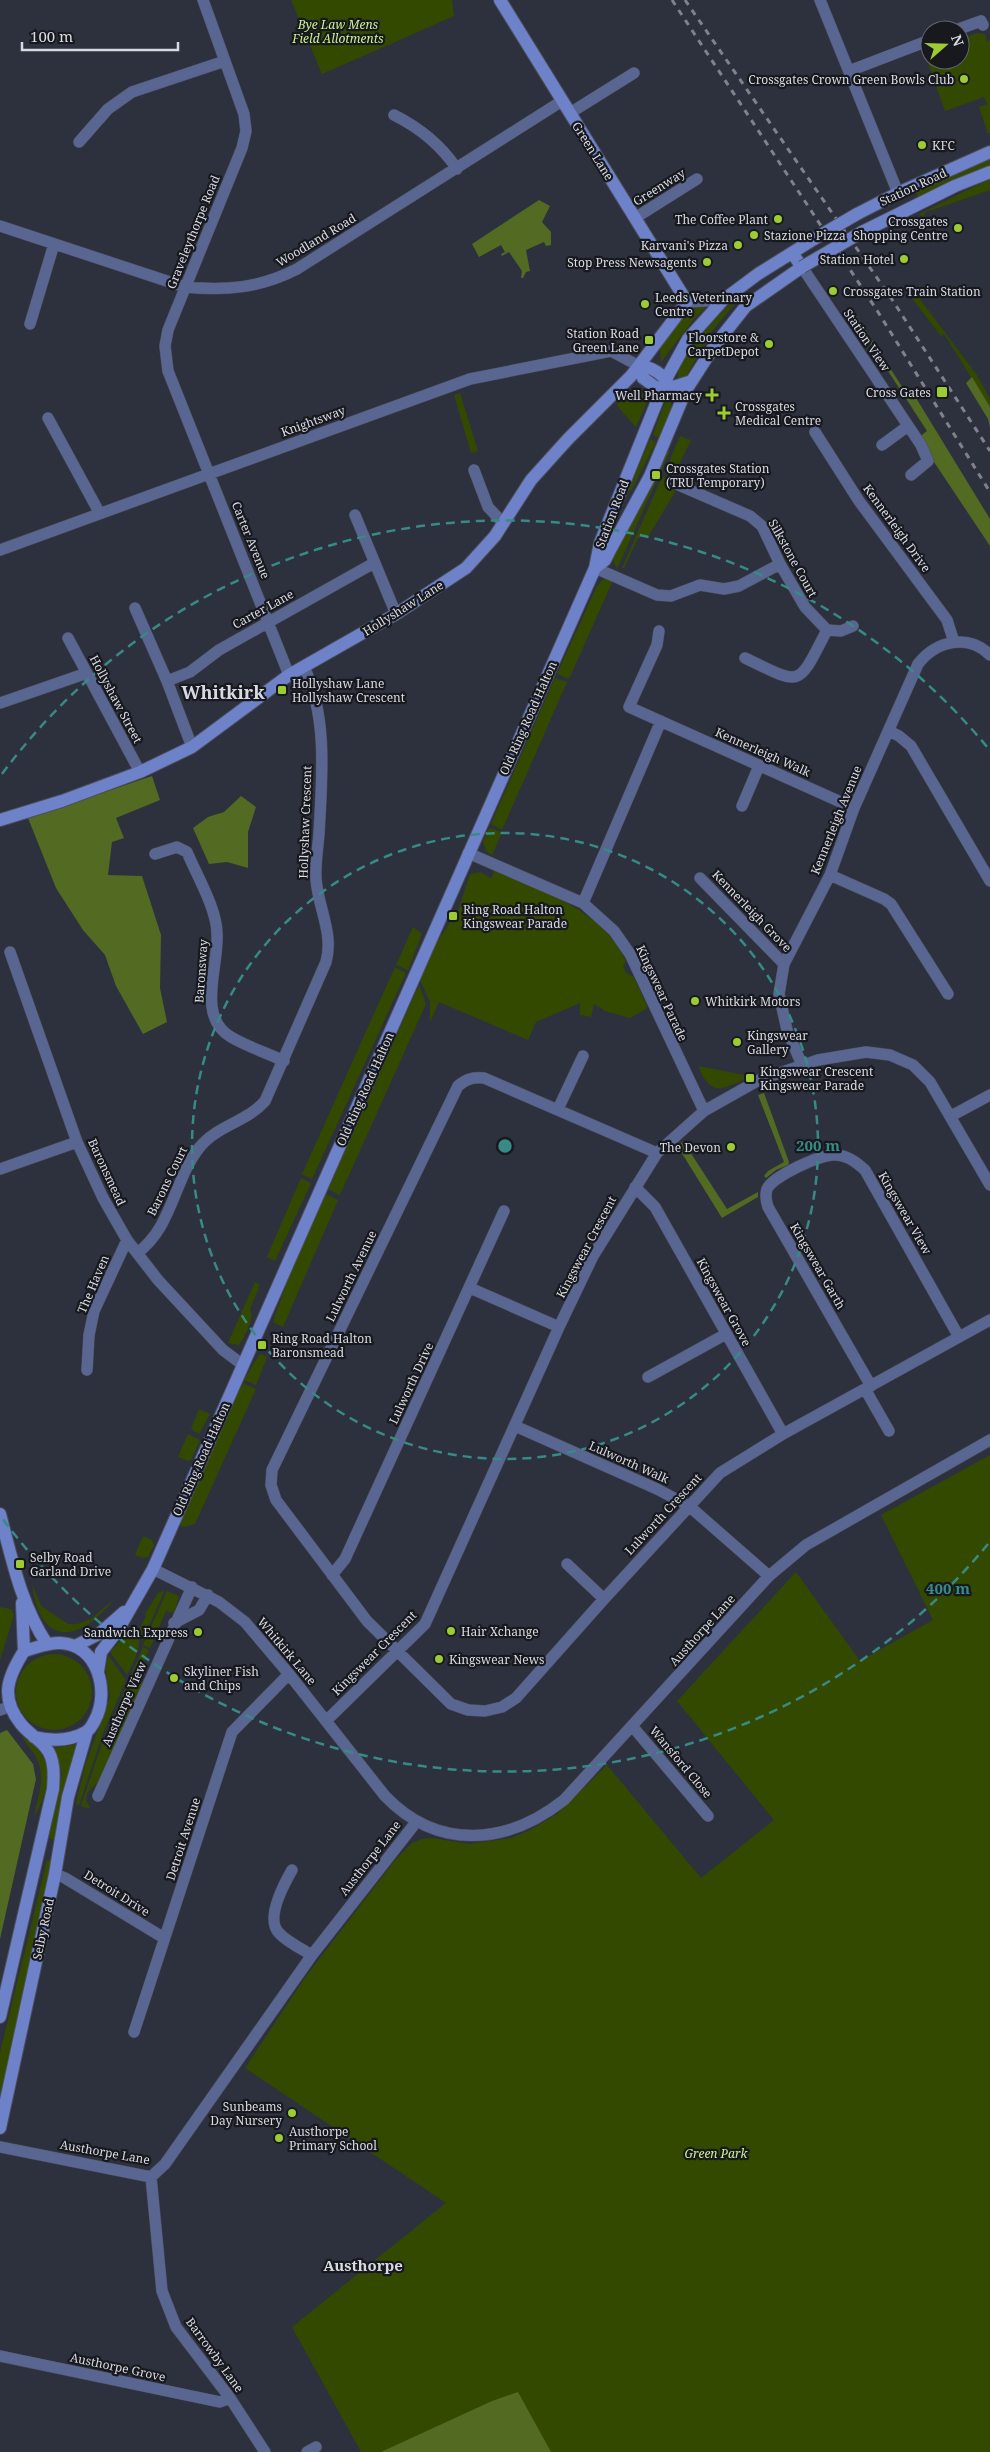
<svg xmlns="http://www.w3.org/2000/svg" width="990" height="2452" font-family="'Noto Serif',serif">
<rect width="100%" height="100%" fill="#2d313d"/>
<!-- green -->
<path fill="#344900" d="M291 0H452L454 16 322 74Z
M978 33 985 34 987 41 990 40V133L988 134 979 107 987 104 984 97 945 111 922 46 930 43V60H960V39Z
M990 158V165L918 197 916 192Z
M990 179V190L926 212 923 217 919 214Z
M916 294 977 375 990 399V407L944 334 941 336 911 297Z
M731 303 734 305 712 331 686 376 683 379 678 378C675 360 718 316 731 303Z
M699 304 706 307 694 319 661 362 660 349 685 312Z
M636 389H644L647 392 648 400 636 427 617 406 618 399 627 392Z
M460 393 478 451 471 453 454 395Z
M670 398 672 409 659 438 653 435 666 399Z
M680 436 691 440 673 477 664 473Z
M650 439 656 442 631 491 629 490Z
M669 448V453L617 569 612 556 615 548Z
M662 477 673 481 675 492 649 535 638 538 624 568H622Z
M611 577 614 578 569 679 557 674 597 586 602 580Z
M555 678 567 682 502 830 491 824Z
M489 828 502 832 492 855 486 851 483 841Z
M495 870C544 893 601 908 626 961L623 966 626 973 634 977 647 1006 646 1009 630 1018 605 1011 594 1004 591 1017 580 1015V1003L536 1022 528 1040 439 1002 430 1022V1002L420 980 434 947 450 922 454 923 470 874 480 872 491 878Z
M413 927 422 934 408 970 396 965Z
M395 967 406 973 312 1179 302 1174Z
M419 985 426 1004 340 1195 328 1189Z
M698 1066 750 1076C723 1089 712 1099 698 1066Z
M301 1178 311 1183 275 1261 267 1257Z
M326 1194 338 1200 283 1327 273 1322 287 1282Z
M255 1282 260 1285 250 1309C255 1319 245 1335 239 1345L228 1343Z
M262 1354 267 1357 256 1385 244 1380 259 1355Z
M243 1383 256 1389 195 1524 184 1527 179 1525Z
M199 1409 210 1414 199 1434 191 1429Z
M188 1434 200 1440 191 1460 188 1461 178 1457Z
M990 1455V2452H361L292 2327 446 2203 245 2068 304 1979 395 1860 412 1843 422 1839 432 1838 469 1844 511 1838 530 1830 557 1814 607 1765 701 1878 774 1820 677 1701 796 1572 860 1661 933 1620 881 1515Z
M143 1536 152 1540 154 1545 148 1557 144 1558 135 1555Z
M32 1584 41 1606 68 1624H77L91 1619 114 1599C80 1643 40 1648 32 1584Z
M163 1591 164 1592 142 1641 140 1628 146 1616 145 1614 158 1593Z
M167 1591 179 1596 174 1613 166 1611 150 1648 143 1645Z
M0 1607 11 1609 14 1615 0 1660Z
M133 1628C147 1638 133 1663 127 1675L110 1652Z
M143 1647 149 1650 136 1679 145 1683 97 1783 87 1793 86 1801 90 1808 82 1807 81 1805 103 1741Z
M16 1692a38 38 0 1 1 76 0a38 38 0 1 1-76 0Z
M108 1655 126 1680 103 1733 79 1805 76 1804 85 1766 110 1697 106 1670Z
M22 1736C56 1759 52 1785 34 1817 38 1797 47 1775 35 1755 31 1749 25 1743 22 1736Z
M76 1744 77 1745 55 1840 49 1838 62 1773 55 1748Z
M47 1860 53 1861 0 2106V2053Z"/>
<!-- forest -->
<path fill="#526a22" d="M539 200 550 206 542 222 551 232V245L546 246 544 242 526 250 530 271 526 272 523 278H521L522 271 509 252 502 256 501 254 505 252 501 245 479 257 472 244Z
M852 309 908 396 913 393 990 519V546L918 438 927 431 849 311Z
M972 377 990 407V428L988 419 966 383Z
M152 776 160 800 116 818 124 838 112 842 108 875 142 876 161 935 160 988 167 1022 143 1034 116 986 105 955 83 930 56 888 28 818Z
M241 796 256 807 248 832V868L227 862 209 864 193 828 208 817 224 812Z
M764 1093 789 1162 788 1165 776 1170 766 1178 764 1176 768 1171 784 1162 758 1095Z
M683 1141 727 1209 758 1192V1197L722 1218 678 1147Z
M7 1730 33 1764 36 1779 0 1939V1733Z
M518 2392 551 2452H381L492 2401Z"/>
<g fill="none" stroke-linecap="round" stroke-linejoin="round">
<!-- street casing -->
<g stroke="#4c4f5b" stroke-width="12">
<path id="street" d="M203 0 244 114 246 131 242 148 168 330 165 346 168 371 289 675
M820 0 898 193
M956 30 981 21 983 25
M849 71 930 40
M570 113 634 73
M394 115C420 128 441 145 457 169
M79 142 108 109 132 92 225 61
M635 218 697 179
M0 226 185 287C226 291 260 288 297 269L562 101
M802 267 921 445 928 461 911 475
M687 302 723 300
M30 324 54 244
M48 418 99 512
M815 432 859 501 947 620 954 642
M882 445 908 426
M474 470 488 507 503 523
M674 483 750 516 762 526 780 564 805 607 827 630
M355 515 396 614
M0 550 470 379 611 351 639 366
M595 568 657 595 671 596 700 585 724 589 739 586 780 564
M135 608 167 681 192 747
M659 631 657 645 629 707 854 808
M68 638 140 772
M745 658C803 686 797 688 827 630L841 631 853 626
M167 681 190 672 219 650 374 563
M0 703 87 673
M889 731 899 736 911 746 990 881
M742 806 759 766
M468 853 583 903 614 931 630 954 704 1111
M155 854 177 847 187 852C197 876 217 909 217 934 219 966 196 1017 231 1037 248 1047 267 1053 284 1061
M830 875 884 899 891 904 948 994
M700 878 784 964
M583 903 661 721
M10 952 77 1142 103 1198 127 1240 158 1280 223 1350 243 1365
M802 1065 787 1030 779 994 784 964 830 875 854 808 918 664C936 641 968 633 990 655
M558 1109 583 1056
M951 1116 990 1095
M657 1153 484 1078C473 1077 466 1079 458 1086L272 1470 271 1485 276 1500 367 1621 451 1704 468 1710 485 1711 502 1707 516 1698 604 1599 720 1473 783 1434 990 1320
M0 1169 77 1142
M635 1187 655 1207 783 1434
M137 1253C172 1228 174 1180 199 1148 217 1125 247 1122 265 1101L326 962C334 933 318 908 316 879 315 864 318 848 319 833 322 779 328 717 304 667
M470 1288 559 1327
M87 1370 89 1335 94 1311 127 1240
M648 1377 726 1334
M871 1386 768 1207C766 1201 765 1195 767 1189 773 1176 821 1154 835 1155 847 1155 856 1162 865 1170L959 1337
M865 1389 889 1431
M515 1426 657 1489 689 1506 769 1576
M567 1564 604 1599
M153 1569 219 1602 245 1622 289 1674 385 1796C438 1851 507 1845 564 1800L769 1576 806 1545 990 1440
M332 1575 345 1559 504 1211
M174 1623 199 1610 208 1595
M0 1710 9 1707
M326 1721 425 1624 559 1327 593 1256 657 1153 704 1111 759 1080 818 1060 866 1052 890 1055 913 1065 930 1082 990 1185
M633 1727 708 1816
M98 1796 192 1587
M292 1870C284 1884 265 1919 279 1933 287 1942 302 1949 312 1955
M55 1874 65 1878 164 1938
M134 2032 232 1732 289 1674
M0 2147 151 2177 165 2164 312 1955 417 1821
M151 2177 162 2291 176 2327 230 2398 265 2452
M0 2356 220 2402 230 2398
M307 2452 316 2447"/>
</g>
<!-- secondary casing -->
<g stroke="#4c4f5b" stroke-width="14">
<path id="secondary" d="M857 214 898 193 990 152
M862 232 955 186 990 172
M639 366 643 378 661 391 692 381
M639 366C652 367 663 374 669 385
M595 568 605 560 608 554 650 476 686 390 715 345 746 306 802 267 792 253
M0 820 62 801 140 772 192 747 289 675 396 614 466 568 495 536 531 480 568 439 631 376 687 302 500 0
M0 1514C12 1559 21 1605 47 1644
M22 1603 24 1651
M75 1646 99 1634 124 1612
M98 1671 101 1652 118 1630 153 1569 595 568 600 543 666 379 688 339 723 300 758 274 814 239
M0 2017 53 1789C54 1776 55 1759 46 1748 39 1739 28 1733 21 1724 0 1698 7 1678 24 1651 36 1648 48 1642 61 1643 98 1645 110 1692 95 1720 93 1724 90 1730 86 1732 70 1741 51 1741 34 1737
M0 2128 55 1874 68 1797 87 1731"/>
</g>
<!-- street -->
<use href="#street" stroke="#596692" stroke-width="11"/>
<!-- secondary -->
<use href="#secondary" stroke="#6e82c9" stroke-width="12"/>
<!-- rail -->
<path stroke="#7f828c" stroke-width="3" stroke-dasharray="6 6" stroke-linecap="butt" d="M672 0 878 312 990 492
M685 0 893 301 990 451"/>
<!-- secondary-bridge casing -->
<g stroke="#4c4f5b" stroke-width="14" stroke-linecap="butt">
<path id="secondary-bridge" d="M814 239 857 214
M802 267 862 232"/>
</g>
<!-- secondary-bridge -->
<use href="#secondary-bridge" stroke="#6e82c9" stroke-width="12"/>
</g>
<!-- distance rings -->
<g fill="none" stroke="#378a85" stroke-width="2.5" stroke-dasharray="9 6">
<circle cx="505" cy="1146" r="313"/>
<path d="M988 1544A626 626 0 0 1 2 1518M2 774A626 626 0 0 1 988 748"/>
</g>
<!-- markers -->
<g fill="#9ccb32" stroke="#17191f" stroke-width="2">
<circle cx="964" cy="79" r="5"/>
<circle cx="922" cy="145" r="5"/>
<circle cx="778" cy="219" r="5"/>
<circle cx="958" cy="228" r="5"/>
<circle cx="754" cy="235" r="5"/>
<circle cx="738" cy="245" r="5"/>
<circle cx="904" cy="259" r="5"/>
<circle cx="707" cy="262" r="5"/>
<circle cx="833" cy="291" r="5"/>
<circle cx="645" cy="304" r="5"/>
<rect x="644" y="335" width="10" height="10" rx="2.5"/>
<circle cx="769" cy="344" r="5"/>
<rect x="936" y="386" width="12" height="12" rx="2.5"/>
<path d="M709.5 387.5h5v5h5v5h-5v5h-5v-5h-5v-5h5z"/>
<path d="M721.5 405.5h5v5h5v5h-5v5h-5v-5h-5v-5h5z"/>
<rect x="651" y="470" width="10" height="10" rx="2.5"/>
<rect x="277" y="685" width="10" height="10" rx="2.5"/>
<rect x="448" y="911" width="10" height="10" rx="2.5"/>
<circle cx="695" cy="1001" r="5"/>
<circle cx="737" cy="1042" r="5"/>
<rect x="745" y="1073" width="10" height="10" rx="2.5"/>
<circle cx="731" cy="1147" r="5"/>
<rect x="257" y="1340" width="10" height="10" rx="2.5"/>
<rect x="15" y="1559" width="10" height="10" rx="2.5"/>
<circle cx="451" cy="1631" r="5"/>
<circle cx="198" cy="1632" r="5"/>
<circle cx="439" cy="1659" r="5"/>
<circle cx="174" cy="1678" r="5"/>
<circle cx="292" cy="2113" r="5"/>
<circle cx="279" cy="2138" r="5"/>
</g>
<g text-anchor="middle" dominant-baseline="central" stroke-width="4.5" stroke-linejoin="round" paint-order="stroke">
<!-- park labels -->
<g font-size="12" font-style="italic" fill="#cdf38f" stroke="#17191f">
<text x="338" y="24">Bye Law Mens<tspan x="338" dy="14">Field Allotments</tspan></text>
<text x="716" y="2153">Green Park</text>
</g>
<!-- poi labels -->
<g font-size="12" fill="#d8dae2" stroke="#17191f" text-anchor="start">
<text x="954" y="79" text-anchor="end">Crossgates Crown Green Bowls Club</text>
<text x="932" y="145">KFC</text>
<text x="768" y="219" text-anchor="end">The Coffee Plant</text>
<text x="948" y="221" text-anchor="end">Crossgates<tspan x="948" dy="14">Shopping Centre</tspan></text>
<text x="764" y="235">Stazione Pizza</text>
<text x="728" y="245" text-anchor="end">Karvani's Pizza</text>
<text x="894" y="259" text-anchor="end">Station Hotel</text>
<text x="697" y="262" text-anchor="end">Stop Press Newsagents</text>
<text x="843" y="291">Crossgates Train Station</text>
<text x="655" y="297">Leeds Veterinary<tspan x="655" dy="14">Centre</tspan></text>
<text x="639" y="333" text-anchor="end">Station Road<tspan x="639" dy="14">Green Lane</tspan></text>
<text x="759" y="337" text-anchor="end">Floorstore &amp;<tspan x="759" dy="14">CarpetDepot</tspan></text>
<text x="931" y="392" text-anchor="end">Cross Gates</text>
<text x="702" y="395" text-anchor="end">Well Pharmacy</text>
<text x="735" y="406">Crossgates<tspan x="735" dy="14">Medical Centre</tspan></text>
<text x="666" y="468">Crossgates Station<tspan x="666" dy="14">(TRU Temporary)</tspan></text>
<text x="292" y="683">Hollyshaw Lane<tspan x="292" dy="14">Hollyshaw Crescent</tspan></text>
<text x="463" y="909">Ring Road Halton<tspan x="463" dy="14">Kingswear Parade</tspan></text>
<text x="705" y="1001">Whitkirk Motors</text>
<text x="747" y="1035">Kingswear<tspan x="747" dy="14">Gallery</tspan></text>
<text x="760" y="1071">Kingswear Crescent<tspan x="760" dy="14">Kingswear Parade</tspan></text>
<text x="721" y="1147" text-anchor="end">The Devon</text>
<text x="272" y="1338">Ring Road Halton<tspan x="272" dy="14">Baronsmead</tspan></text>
<text x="30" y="1557">Selby Road<tspan x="30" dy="14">Garland Drive</tspan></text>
<text x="461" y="1631">Hair Xchange</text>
<text x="188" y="1632" text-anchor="end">Sandwich Express</text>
<text x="449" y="1659">Kingswear News</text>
<text x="184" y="1671">Skyliner Fish<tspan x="184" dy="14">and Chips</tspan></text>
<text x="282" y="2106" text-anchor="end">Sunbeams<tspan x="282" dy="14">Day Nursery</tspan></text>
<text x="289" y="2131">Austhorpe<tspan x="289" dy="14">Primary School</tspan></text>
</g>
<!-- street labels -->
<g font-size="12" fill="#d8dae2" stroke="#17191f">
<text transform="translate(593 151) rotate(58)">Green Lane</text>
<text transform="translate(659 187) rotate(-32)">Greenway</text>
<text transform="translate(913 187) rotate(-25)">Station Road</text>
<text transform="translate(193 232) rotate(-68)">Graveleythorpe Road</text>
<text transform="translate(316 240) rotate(-31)">Woodland Road</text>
<text transform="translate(867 340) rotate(56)">Station View</text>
<text transform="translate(313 421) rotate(-20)">Knightsway</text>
<text transform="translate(612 514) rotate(-69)">Station Road</text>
<text transform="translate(897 528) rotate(54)">Kennerleigh Drive</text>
<text transform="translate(251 540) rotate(68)">Carter Avenue</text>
<text transform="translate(793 558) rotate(61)">Silkstone Court</text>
<text transform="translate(403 608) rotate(-32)">Hollyshaw Lane</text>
<text transform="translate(263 609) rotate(-29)">Carter Lane</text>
<text transform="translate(116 699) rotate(62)">Hollyshaw Street</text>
<text transform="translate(528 718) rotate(-66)">Old Ring Road Halton</text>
<text transform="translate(763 752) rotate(24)">Kennerleigh Walk</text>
<text transform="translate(836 820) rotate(-68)">Kennerleigh Avenue</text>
<text transform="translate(305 822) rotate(-88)">Hollyshaw Crescent</text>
<text transform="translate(752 911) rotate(46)">Kennerleigh Grove</text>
<text transform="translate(201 971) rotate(-86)">Baronsway</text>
<text transform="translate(662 993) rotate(65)">Kingswear Parade</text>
<text transform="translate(365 1089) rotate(-66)">Old Ring Road Halton</text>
<text transform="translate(107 1172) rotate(65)">Baronsmead</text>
<text transform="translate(167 1181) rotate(-64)">Barons Court</text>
<text transform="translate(905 1213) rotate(60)">Kingswear View</text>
<text transform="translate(586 1247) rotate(-62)">Kingswear Crescent</text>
<text transform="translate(818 1266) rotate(60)">Kingswear Garth</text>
<text transform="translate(351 1276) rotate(-64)">Lulworth Avenue</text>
<text transform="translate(93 1284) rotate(-67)">The Haven</text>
<text transform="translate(724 1302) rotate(61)">Kingswear Grove</text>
<text transform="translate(411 1383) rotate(-65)">Lulworth Drive</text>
<text transform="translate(201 1459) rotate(-66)">Old Ring Road Halton</text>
<text transform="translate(629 1462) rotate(24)">Lulworth Walk</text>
<text transform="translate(663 1514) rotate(-47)">Lulworth Crescent</text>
<text transform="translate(702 1630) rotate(-48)">Austhorpe Lane</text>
<text transform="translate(287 1651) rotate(50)">Whitkirk Lane</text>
<text transform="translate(374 1653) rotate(-45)">Kingswear Crescent</text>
<text transform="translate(124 1704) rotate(-66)">Austhorpe View</text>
<text transform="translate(681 1762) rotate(50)">Wansford Close</text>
<text transform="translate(183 1839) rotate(-72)">Detroit Avenue</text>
<text transform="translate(370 1858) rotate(-52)">Austhorpe Lane</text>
<text transform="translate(117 1893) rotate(32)">Detroit Drive</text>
<text transform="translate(43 1929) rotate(-78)">Selby Road</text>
<text transform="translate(105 2152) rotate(10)">Austhorpe Lane</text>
<text transform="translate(215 2355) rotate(54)">Barrowby Lane</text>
<text transform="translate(118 2367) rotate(12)">Austhorpe Grove</text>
</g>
<!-- quarter labels -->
<g font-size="15" font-weight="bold" fill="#d8dae2" stroke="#17191f">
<text x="363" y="2265">Austhorpe</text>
</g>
<!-- district labels -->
<g font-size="18" font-weight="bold" fill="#d8dae2" stroke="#17191f">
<text x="223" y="692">Whitkirk</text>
</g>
</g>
<circle cx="505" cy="1146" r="8" fill="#378a85" stroke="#17191f" stroke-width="2.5"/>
<g font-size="15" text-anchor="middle" font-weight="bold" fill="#378a85" stroke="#17191f" stroke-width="4.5" stroke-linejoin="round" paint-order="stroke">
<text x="818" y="1151">200 m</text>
<text x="948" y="1594">400 m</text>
</g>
<!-- north arrow -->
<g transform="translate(945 45) rotate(70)"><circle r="24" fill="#17191f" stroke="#64666d"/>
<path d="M0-4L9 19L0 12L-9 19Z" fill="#9ccb32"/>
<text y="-8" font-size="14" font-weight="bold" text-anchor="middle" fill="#d8dae2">N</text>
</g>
<!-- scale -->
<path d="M22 42v8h156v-8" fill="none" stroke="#d8dae2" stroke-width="2.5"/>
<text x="30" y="42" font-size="15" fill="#d8dae2" stroke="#17191f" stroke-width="4" paint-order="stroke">100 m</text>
</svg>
